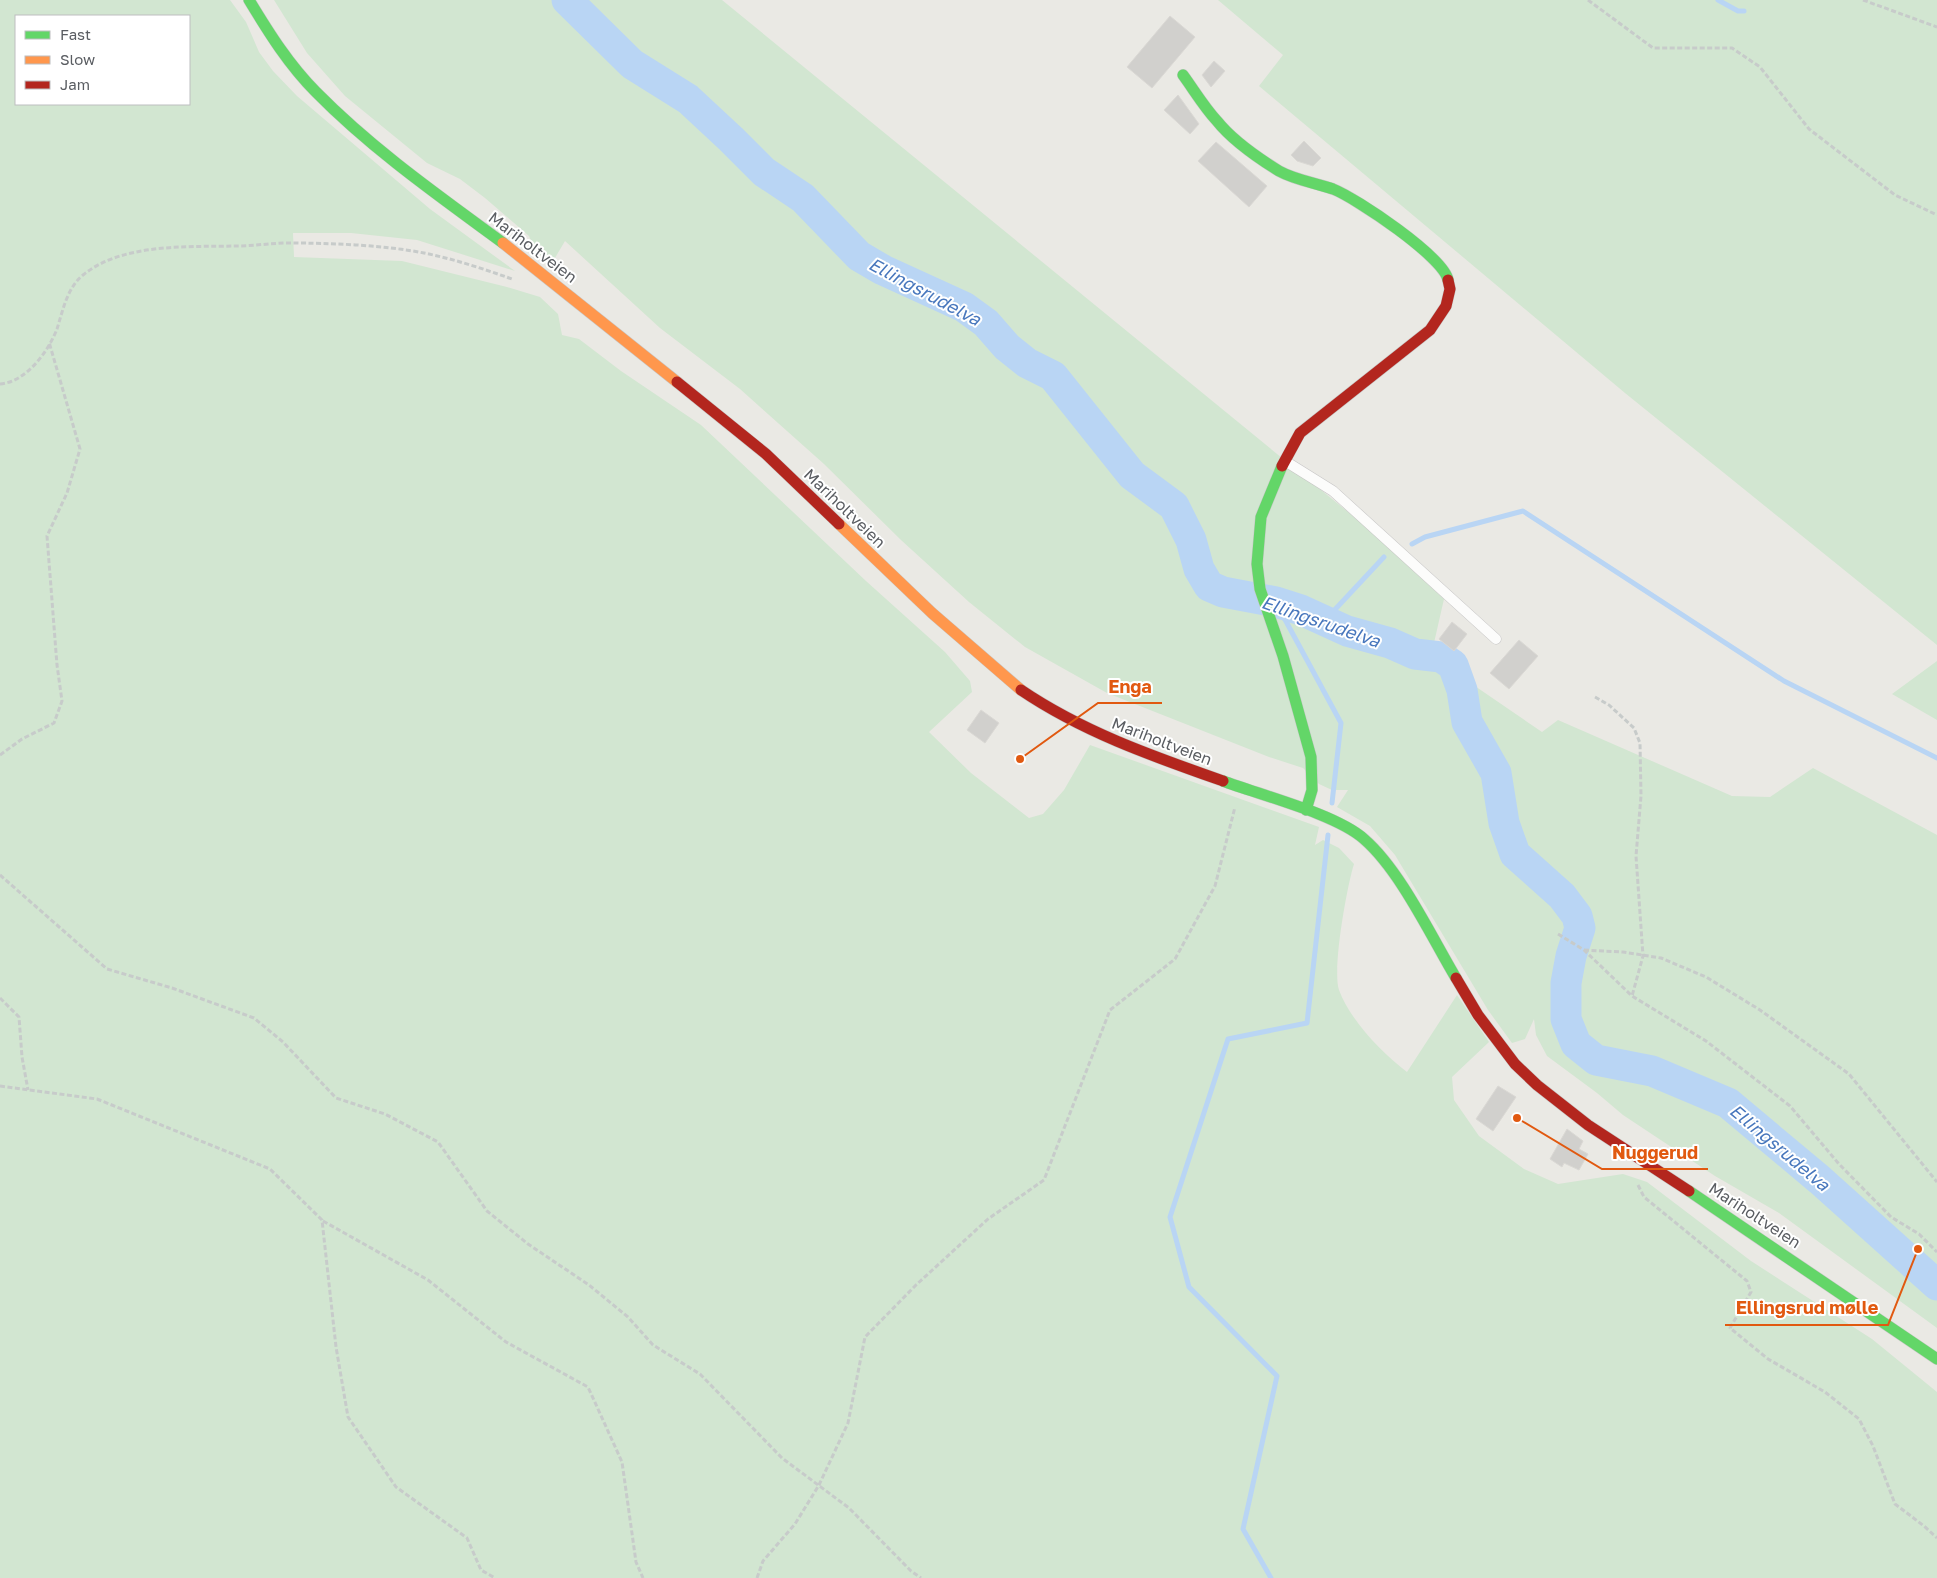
<svg xmlns="http://www.w3.org/2000/svg" width="1937" height="1578" font-family="'Golos Text',sans-serif">
<rect width="100%" height="100%" fill="#eae9e4"/>
<!-- green -->
<path fill="#d2e6d1" fill-rule="evenodd" d="M0 0H230L246 22 259 52 273 71 297 96 430 209 515 271 417 240 351 233H293L294 257 402 261 507 287 540 297 558 314 562 335 579 339 621 371 701 425 866 581 945 652 970 681 972 692 929 732 971 773 1029 818 1043 814 1064 790 1090 745 1319 827 1315 845 1323 840 1339 848 1354 864C1347 886 1332 969 1339 990 1350 1020 1382 1053 1407 1072L1457 995 1489 1042 1452 1077 1454 1100 1479 1136 1524 1169 1558 1184 1623 1174 1647 1182 1751 1261 1872 1339 1937 1392V1578H0ZM16 16H189V104H16Z
M274 0H722L1359 521 1444 599 1431 656 1542 732 1558 720 1732 796 1770 797 1813 768 1937 835V1328L1779 1213 1715 1176 1623 1115 1597 1093 1547 1056 1536 1035 1534 1019 1525 1039 1512 1043 1488 1010 1395 855 1370 826 1337 807 1348 790H1332L1319 784 1303 768 1269 757 1107 693 1025 647 969 602 901 540 824 464 740 389 660 328 565 241 552 263 535 251 529 236 485 198 460 179 427 163 345 96 307 53Z
M1218 0H1937V645L1625 393 1259 86 1283 55Z
M1937 661V720L1892 694Z"/>
<g fill="none" stroke-linecap="round" stroke-linejoin="round">
<!-- stream -->
<path stroke="#b9d5f4" stroke-width="5" d="M1718 0 1738 11H1744
M1412 544 1425 537 1523 511 1784 681 1937 758
M1282 614 1341 723 1332 803
M1328 617 1384 557
M1271 1578 1243 1529 1277 1376 1189 1287 1170 1217 1228 1039 1307 1023 1328 835"/>
<!-- river -->
<path stroke="#b9d5f4" stroke-width="31" d="M567 0 632 64 688 99 731 139 764 172 803 198 859 256 883 270 964 307 986 323 1007 347 1027 363 1053 376 1132 475 1174 506 1191 540 1199 569 1209 586 1223 592 1276 602 1301 610 1347 631 1390 643 1415 654 1441 657 1453 665 1462 690 1467 722 1496 773 1504 823 1515 854 1562 896 1577 916 1580 928 1571 956 1566 983V1019L1576 1044 1596 1060 1652 1071 1728 1103 1820 1180 1937 1285"/>
</g>
<!-- building -->
<path fill="#d1d0cd" stroke="#dad8d4" d="M1170 16 1195 37 1152 88 1127 67Z
M1214 61 1225 71 1211 87 1202 75Z
M1178 95 1199 124 1190 134 1164 110Z
M1304 141 1321 158 1313 166 1297 161 1291 155Z
M1216 142 1267 186 1249 207 1198 161Z
M1452 622 1467 634 1454 651 1439 639Z
M1519 640 1538 656 1509 689 1490 673Z
M981 710 999 723 985 743 967 730Z
M1498 1086 1516 1097 1493 1131 1476 1119Z
M1567 1129 1583 1141 1579 1149 1588 1154 1579 1170 1564 1163 1562 1167 1550 1159Z"/>
<g fill="none" stroke-linecap="round" stroke-linejoin="round">
<!-- lane casing -->
<g stroke="#c6c5c5" stroke-width="11">
<path id="lane" d="M1285 461 1333 491 1496 639"/>
</g>
<!-- fast casing -->
<g stroke="#c7c7c6" stroke-width="12">
<path id="fast" d="M249 0C269 33 289 65 316 92 372 149 439 196 503 243
M1183 75C1194 90 1204 107 1217 121 1233 141 1258 158 1279 171 1295 180 1316 183 1333 189 1356 198 1444 257 1448 280
M1282 466 1261 517 1257 564 1260 589 1283 656 1311 757 1312 790 1306 810
M1223 781C1260 795 1336 814 1364 839 1400 870 1431 936 1456 978
M1689 1191 1937 1359"/>
</g>
<!-- slow casing -->
<g stroke="#c7c7c6" stroke-width="12">
<path id="slow" d="M503 243 677 382
M839 524 932 613 1021 690"/>
</g>
<!-- jam casing -->
<g stroke="#c7c7c6" stroke-width="12">
<path id="jam" d="M677 382 766 454 839 524
M1282 466 1300 433 1430 330 1446 306 1450 289 1448 280
M1021 690C1083 732 1152 756 1223 781
M1456 978 1478 1015 1515 1064 1537 1085 1588 1125 1689 1191"/>
</g>
<!-- path -->
<path stroke="#c7cbca" stroke-width="3" stroke-dasharray="5 2.5" stroke-linecap="butt" d="M1588 0 1653 48H1732L1760 67 1809 129 1895 195 1937 215
M1863 0 1937 27
M0 384C26 382 48 352 57 329 63 310 67 288 83 275 122 243 188 247 236 246 254 246 271 243 289 243 330 243 384 245 424 253 454 259 484 269 512 279
M1595 697 1609 705 1634 728 1640 743 1641 796 1636 856 1643 956 1632 996
M0 755 22 739 54 723 62 701 57 665 47 536 67 493 80 449 49 342
M0 875 107 969 172 988 254 1018 283 1042 336 1098 385 1114 438 1142 487 1211 528 1244 589 1285 628 1317 653 1345 700 1374 782 1458 849 1508 911 1571 921 1578
M1558 934 1584 950 1632 996 1706 1041 1790 1106 1839 1164 1891 1217 1919 1234 1937 1252
M1584 950 1623 952 1661 958 1706 977 1760 1010 1849 1074 1937 1182
M0 998 19 1017 22 1057 28 1090
M0 1086 97 1099 270 1169 322 1220 336 1347 348 1417 396 1487 467 1538 481 1570 495 1578
M1638 1185 1644 1197 1747 1281 1751 1292 1730 1328 1768 1359 1825 1392 1859 1419 1873 1446 1895 1504 1924 1526 1937 1538
M323 1221 428 1280 506 1342 588 1387 622 1462 636 1562 643 1578
M757 1578 763 1561 795 1524 819 1485 848 1423 865 1337 916 1285 988 1219 1044 1180 1110 1010 1175 959 1215 886 1235 807"/>
<!-- lane -->
<use href="#lane" stroke="#fcfcfb" stroke-width="10"/>
<!-- fast -->
<use href="#fast" stroke="#63d668" stroke-width="11"/>
<!-- slow -->
<use href="#slow" stroke="#ff974d" stroke-width="11"/>
<!-- jam -->
<use href="#jam" stroke="#b3261e" stroke-width="11"/>
</g>
<g text-anchor="middle" dominant-baseline="central" stroke-width="4" stroke-linejoin="round" paint-order="stroke">
<!-- street labels -->
<g font-size="16" fill="#5a5d62" stroke="#fff">
<text transform="translate(533 247) rotate(37)">Mariholtveien</text>
<text transform="translate(845 508) rotate(44)">Mariholtveien</text>
<text transform="translate(1162 741) rotate(21)">Mariholtveien</text>
<text transform="translate(1755 1215) rotate(33)">Mariholtveien</text>
</g>
<!-- water labels -->
<g font-size="18" font-style="italic" fill="#4877bd" stroke="#fff">
<text transform="translate(925 291) rotate(28)">Ellingsrudelva</text>
<text transform="translate(1321 621) rotate(19)">Ellingsrudelva</text>
<text transform="translate(1780 1147) rotate(40)">Ellingsrudelva</text>
</g>
</g>
<!-- callouts -->
<path fill="none" stroke="#e15910" stroke-width="2" d="M1020 759L1098 703H1162M1517 1118L1602 1169H1708M1918 1249L1888 1325H1725"/>
<g fill="#e15910" stroke="#fff" stroke-width="2">
<circle cx="1020" cy="759" r="5"/>
<circle cx="1517" cy="1118" r="5"/>
<circle cx="1918" cy="1249" r="5"/>
</g>
<g font-size="18" text-anchor="middle" font-weight="bold" fill="#e15910" stroke="#fff" stroke-width="4" stroke-linejoin="round" paint-order="stroke">
<text x="1130" y="693">Enga</text>
<text x="1655" y="1159">Nuggerud</text>
<text x="1807" y="1314">Ellingsrud mølle</text>
</g>
<!-- legend -->
<rect x="15" y="15" width="175" height="90" fill="#ffffff" stroke="#bdbec0"/>
<rect x="25" y="31" width="25" height="8" fill="#63d668" stroke="#bdbec0"/>
<text x="60" y="40" font-size="15" fill="#5a5d62">Fast</text>
<rect x="25" y="56" width="25" height="8" fill="#ff974d" stroke="#bdbec0"/>
<text x="60" y="65" font-size="15" fill="#5a5d62">Slow</text>
<rect x="25" y="81" width="25" height="8" fill="#b3261e" stroke="#bdbec0"/>
<text x="60" y="90" font-size="15" fill="#5a5d62">Jam</text>
</svg>
